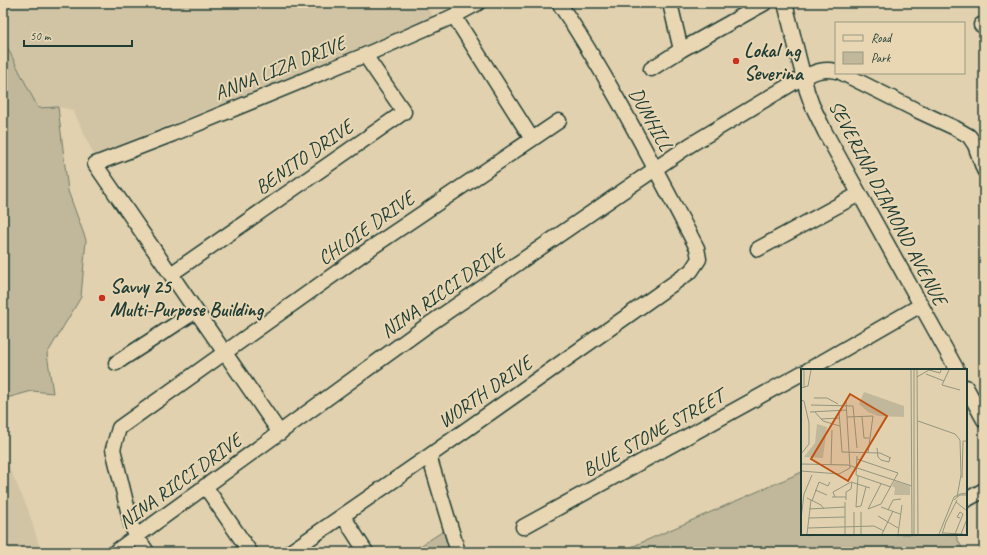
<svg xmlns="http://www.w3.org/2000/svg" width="987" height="555" font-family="Caveat,sans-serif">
<rect width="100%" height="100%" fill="#e1d1af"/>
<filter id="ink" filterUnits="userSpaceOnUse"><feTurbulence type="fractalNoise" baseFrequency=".025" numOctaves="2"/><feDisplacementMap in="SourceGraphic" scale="8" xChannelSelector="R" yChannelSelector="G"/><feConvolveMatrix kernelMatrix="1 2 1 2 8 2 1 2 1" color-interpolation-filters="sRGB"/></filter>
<g filter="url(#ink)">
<!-- built -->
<path fill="#d0c4a4" d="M3 3H426L433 17 247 94 94 155 73 110 58 107 38 108 3 39Z
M3 454 28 509 41 552H3Z"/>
<!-- green -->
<path fill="#c1b89b" stroke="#707a68" d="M3 39 38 108 58 107 68 191 86 240 81 297 47 354 53 393 32 391 3 399Z
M802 472V534H955L964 552H620Z
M445 530 451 552H411Z"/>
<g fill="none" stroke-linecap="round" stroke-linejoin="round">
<!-- minor casing -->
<g stroke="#1f3d34" stroke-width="17">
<path id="minor" d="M670 3 681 50
M785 3 807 91 812 105 825 132 957 370
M454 16 532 139
M981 25H984
M651 69 681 50 765 3
M842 73 916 110 955 128 969 136 975 145 984 170
M758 249 859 194
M171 274 404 112 365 55
M116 363 196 311
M808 370 921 305
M966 387 984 420
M280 433 95 164 173 134 365 55 454 16 478 3
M429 456 458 552
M205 486 250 552
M966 500 984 490
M343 516 366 552
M523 527 802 373
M115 552 425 327 690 145 803 77C815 72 823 68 836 71
M147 552 137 537 132 527 113 449 119 428 371 248 559 121
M290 552 429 456 691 271 699 259 697 248C653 165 611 81 559 3"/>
</g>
<!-- minor -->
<use href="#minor" stroke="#e9d7b4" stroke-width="14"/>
</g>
</g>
<!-- markers -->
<g fill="#c8321e" stroke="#e9d7b4" stroke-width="1.5">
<circle cx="736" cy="61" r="4"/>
<circle cx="102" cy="298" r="4"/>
</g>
<g text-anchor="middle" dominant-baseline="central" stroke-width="4" stroke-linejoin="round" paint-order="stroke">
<!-- poi labels -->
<g font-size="20" font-weight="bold" fill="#1f3d34" stroke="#e9d7b4" text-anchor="start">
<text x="744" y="50">Lokal ng<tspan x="744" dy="23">Severina</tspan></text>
<text x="110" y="286">Savvy 25<tspan x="110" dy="23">Multi-Purpose Building</tspan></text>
</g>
<!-- street labels -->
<g font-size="20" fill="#1f3d34" stroke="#e9d7b4">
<text transform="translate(280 68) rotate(-22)">ANNA LIZA DRIVE</text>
<text transform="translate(651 119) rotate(61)">DUNHILL</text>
<text transform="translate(304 157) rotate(-35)">BENITO DRIVE</text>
<text transform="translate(888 203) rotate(62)">SEVERINA DIAMOND AVENUE</text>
<text transform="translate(366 228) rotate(-35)">CHLOIE DRIVE</text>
<text transform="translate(443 291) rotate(-35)">NINA RICCI DRIVE</text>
<text transform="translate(485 392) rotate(-35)">WORTH DRIVE</text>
<text transform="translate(653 433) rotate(-29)">BLUE STONE STREET</text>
<text transform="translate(180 481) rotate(-36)">NINA RICCI DRIVE</text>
</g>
</g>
<!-- overview -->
<g transform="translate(801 369)">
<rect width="166" height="166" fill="#e1d1af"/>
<path d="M63 23 103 37V48L77 47 67 43 58 35ZM16 55 26 58 22 89 3 88 14 74ZM94 112 109 117V126H93L94 119 91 117Z" fill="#c1b89b"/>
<path fill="none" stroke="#93967e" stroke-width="1" d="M3 1V19M110 1 111 165M113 1V165M116 1 117 165M148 1 141 16 159 21M125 5 143 12M116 8 128 1 139 4 140 1M0 19 7 17 10 1M13 29H26L37 35M0 31 3 32 8 54V75L0 85M10 36 52 37 56 79M38 42 41 83 79 84 90 89M9 43 46 41M14 43 22 52 39 57M46 48 72 47 67 84M61 48 63 69H68M20 50 39 49M117 52 154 65 159 71 160 106 156 128M76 79 77 88 80 91 88 93 89 88M56 87 55 106 90 118M56 90 97 104 80 135 67 140M0 95 47 96 111 117M30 96 31 61M0 102 38 105 49 99 45 32M57 107 55 138 60 137 65 118M161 109 162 72H166M14 121 26 126M31 128H45M34 128 32 123 50 113 69 119M6 129 20 136 23 140M45 131V123L50 120 51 113M153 131 159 126H166M11 132 18 113 27 117 29 113M155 133 166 142M80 138 99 145M8 140 44 138M67 140 80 115M87 141 92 131 100 130M60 143V165M77 147 97 159M8 149 44 148M0 150 3 125 11 106M7 159 73 157 83 162M142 164 162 165M6 165 10 131M44 165V133M53 165V143M81 165 92 142M97 165 101 136M138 165 153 128 159 125 166 124M141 165 145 153 156 131M154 165 162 145 159 143 156 148 159 149M160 165 166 150"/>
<path fill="#c05314" fill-opacity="0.15" stroke="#c05314" stroke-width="2" d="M49 25 86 47 47 112 10 90Z"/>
<rect width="166" height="166" fill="none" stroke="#1f3d34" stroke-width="2"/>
</g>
<!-- margin -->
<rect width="987" height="555" fill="none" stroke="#e9d7b4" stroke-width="16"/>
<rect x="8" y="8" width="971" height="539" fill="none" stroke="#1f3d34" stroke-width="1.5" filter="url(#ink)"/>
<!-- legend -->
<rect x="835" y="22" width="130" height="52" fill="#e9d7b4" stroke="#989981"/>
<rect x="843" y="35" width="20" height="6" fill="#e9d7b4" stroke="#989981"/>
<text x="871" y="42" font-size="12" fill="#1f3d34">Road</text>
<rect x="843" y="52" width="20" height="12" fill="#c1b89b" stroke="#989981"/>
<text x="871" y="62" font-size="12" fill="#1f3d34">Park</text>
<!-- scale -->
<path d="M24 40v6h108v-6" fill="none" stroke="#1f3d34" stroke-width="2"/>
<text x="30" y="40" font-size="12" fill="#1f3d34" stroke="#e9d7b4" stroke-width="3" paint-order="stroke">50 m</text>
</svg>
